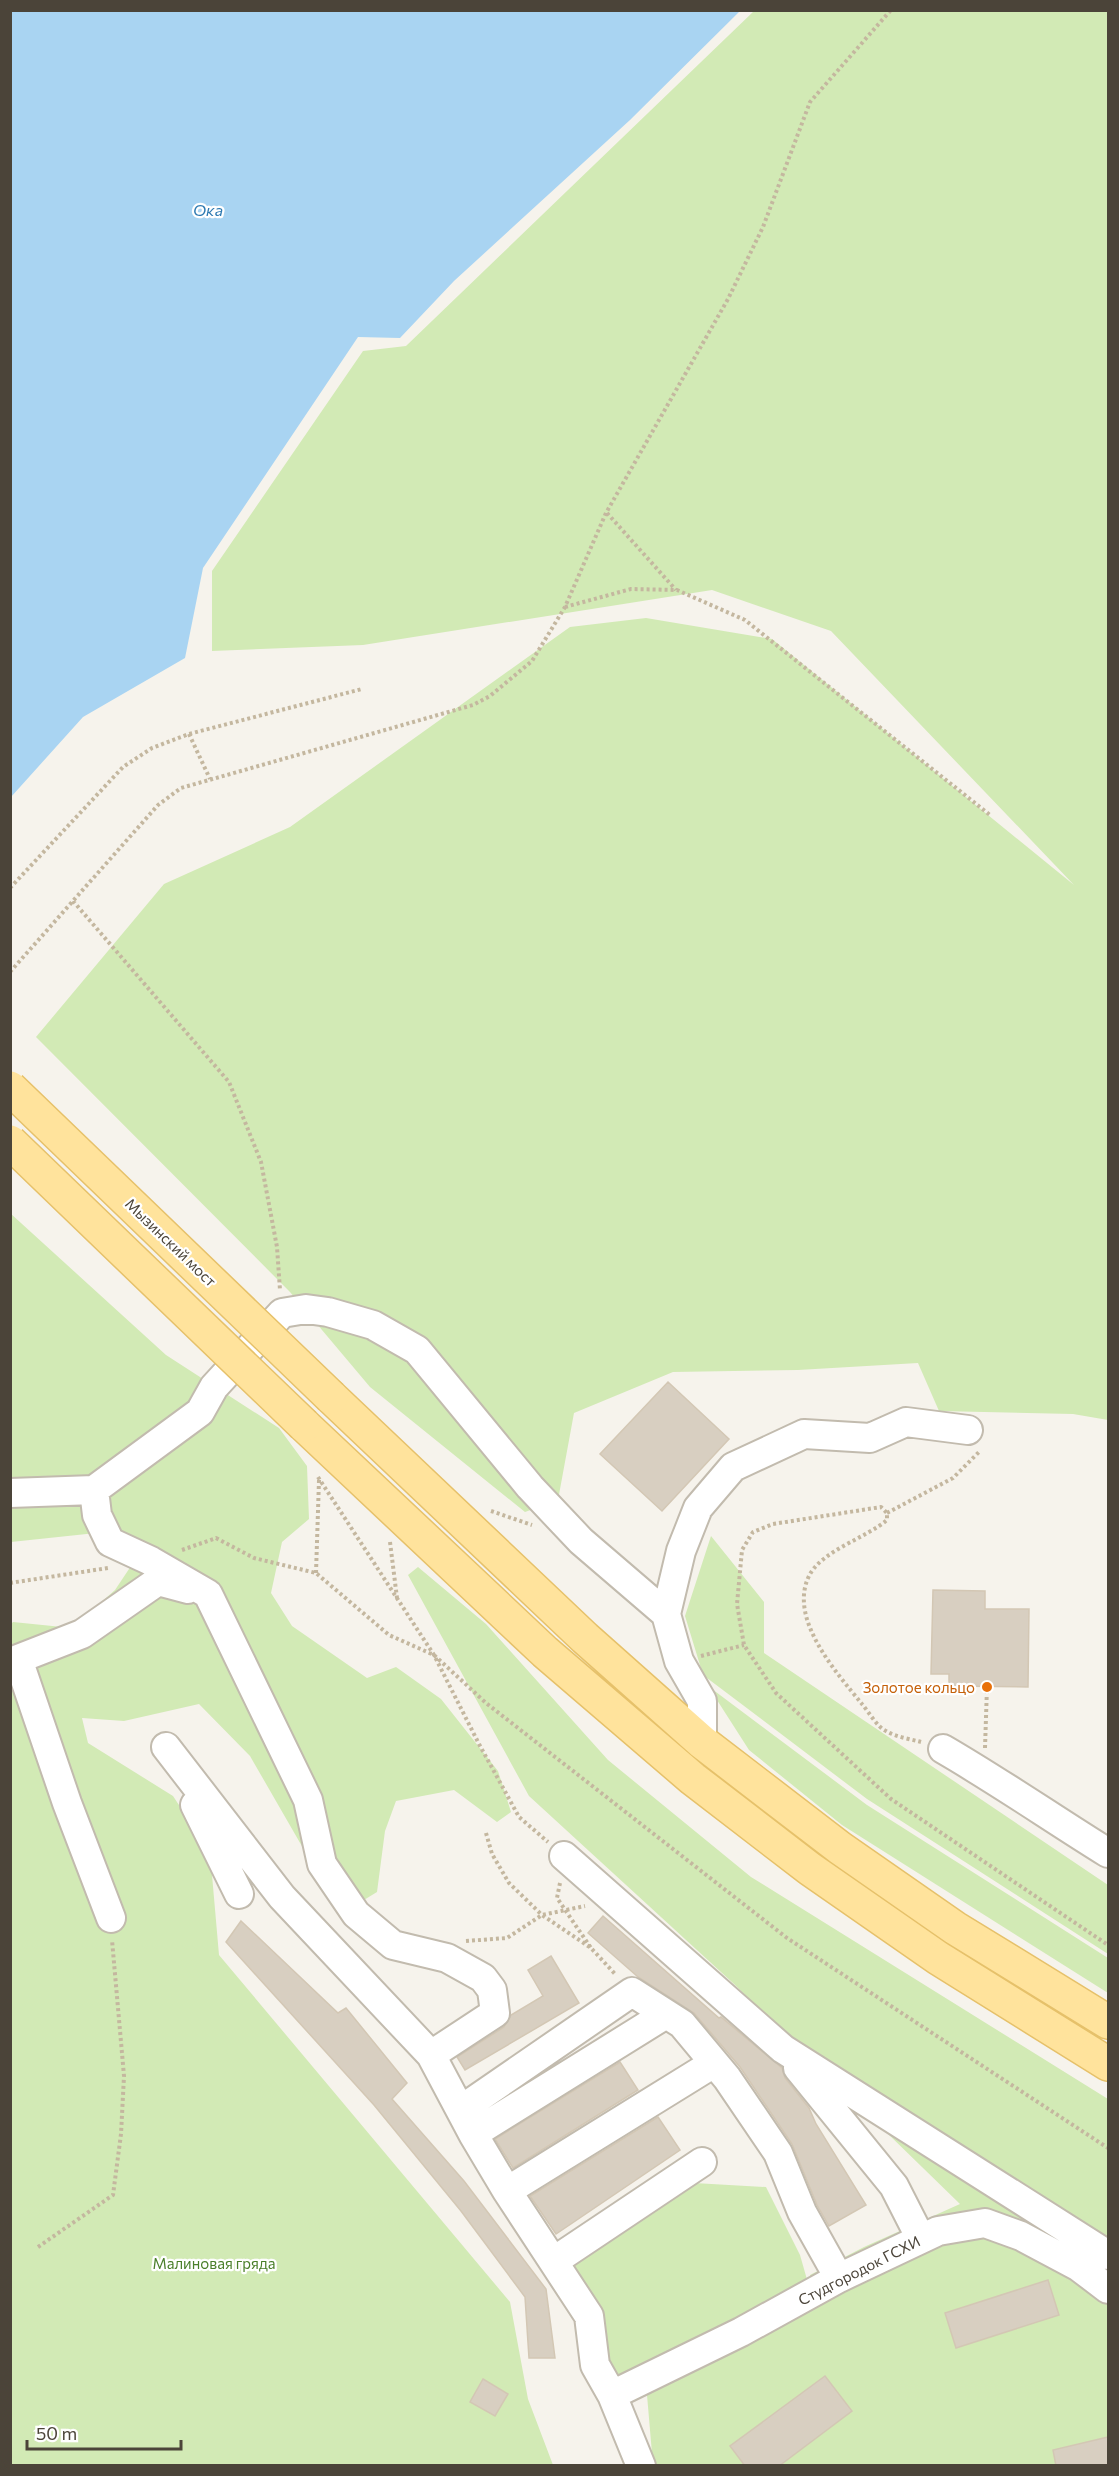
<svg xmlns="http://www.w3.org/2000/svg" width="1119" height="2476" font-family="Commissioner,sans-serif">
<rect width="100%" height="100%" fill="#f6f3ec"/>
<!-- green -->
<path fill="#d2eab5" d="M754 11H1108V1420L1073 1414 939 1411 918 1363 798 1370 673 1372 574 1413 558 1500 525 1512 370 1387 290 1292 36 1037 164 884 290 827 570 627 646 618 772 639 1074 885 831 631 712 590 363 645 212 651V571L363 351 406 346Z
M10 1213 166 1355 279 1428 307 1466 309 1519 282 1542 271 1593 292 1626 367 1678 396 1667 441 1699 498 1771 511 1812 497 1822 454 1790 396 1801 385 1831 377 1892 341 1914 250 1756 199 1704 124 1721 82 1718 88 1743 173 1796 210 1852 219 1955 510 2302 528 2399 553 2465H11V1624L13 1622 72 1628 115 1590 143 1548 115 1531 11 1542Z
M711 1536 764 1602V1653L1108 1885V1954L867 1799 703 1675 685 1616Z
M418 1567 486 1624 608 1760 751 1877 1108 2099V2465H653L647 2395 613 2373 570 2269 694 2183 766 2187 800 2255 812 2297 810 2275 864 2247 960 2204 734 1984 529 1796 408 1575Z
M708 1686 867 1805 1108 1958V1993L842 1825 749 1750Z"/>
<!-- water -->
<path fill="#a9d4f2" d="M11 10 740 11 630 120 454 281 400 338 358 337 203 568 185 658 83 717 11 797Z"/>
<!-- building -->
<path fill="#d8cfc1" stroke="#d3c7b4" stroke-width="1.5" d="M668 1382 729 1439 662 1511 600 1454Z
M933 1590 985 1591V1609H1029L1028 1687 949 1686V1674H931Z
M603 1916 719 2018 721 2017 782 2068 785 2078 809 2108 816 2124 866 2205 829 2226 817 2205 792 2144 740 2067 694 2013 638 1977 588 1933Z
M241 1921 338 2013 346 2008 407 2083 392 2099 464 2181 546 2289 555 2358H529L525 2297 461 2211 374 2105 226 1942Z
M551 1956 579 2003 465 2070 457 2057 504 2027 511 2015 543 1996 528 1970Z
M620 2062 638 2090 513 2168 495 2139Z
M658 2117 680 2150 556 2234 530 2196Z
M1048 2280 1059 2315 956 2348 945 2313Z
M825 2376 852 2411 779 2466H745L730 2446Z
M483 2379 508 2394 495 2416 470 2402Z
M1108 2437V2466H1056L1053 2450Z"/>
<g fill="none" stroke-linecap="round" stroke-linejoin="round">
<!-- minor casing -->
<g stroke="#c2bbae" stroke-width="32">
<path id="minor" d="M94 1490 97 1515 110 1542 151 1561 208 1594 308 1800 322 1864 356 1914 393 1945 447 1958 483 1978 492 1990 495 2013 431 2055
M10 1493 94 1490 200 1412 214 1387 282 1313 306 1309 328 1312 373 1325 417 1350 530 1487 581 1541 666 1614
M702 1742V1701L679 1661 666 1614 681 1551 698 1508 733 1467 804 1434 870 1438 906 1422 968 1430
M166 1747 282 1897 431 2055 473 2134 507 2191 589 2316 595 2365 612 2395 641 2466
M943 1749C1000 1782 1053 1819 1108 1853
M195 1805 239 1894
M564 1856 783 2049 1108 2255
M111 1918 67 1803 18 1659 82 1634 158 1581 188 1589
M798 2068 894 2186 921 2239
M462 2109 632 1992 682 2024 727 2078 778 2153 802 2212 839 2278
M473 2134 666 2014
M507 2191 714 2063
M554 2261 702 2162
M612 2395 741 2332 839 2278 938 2231 985 2223 1021 2236 1079 2267 1108 2289"/>
</g>
<!-- major casing -->
<g stroke="#e6c16a" stroke-width="36">
<path id="major" d="M331 1397 585 1638 702 1742 840 1848 955 1928 1108 2022
M304 1425 545 1652 693 1779 810 1869 938 1958 1108 2064"/>
</g>
<!-- path -->
<path stroke="#c4b79f" stroke-width="4" stroke-dasharray="3 3" stroke-linecap="butt" d="M607 513 676 590
M565 607 631 589 677 590 745 620 990 815
M189 734 210 779
M10 888 123 767 152 748 189 734 362 689
M73 901 229 1082 261 1162 277 1247 280 1290
M10 972 158 805 181 788 473 705 490 696 532 661 565 607 606 513 728 299 763 227 810 102 891 10
M318 1477 434 1655 479 1744 519 1817 548 1842
M491 1511 532 1525
M887 1513 953 1478 980 1451
M390 1542 397 1598
M182 1550 216 1538 254 1558 316 1573 389 1635 434 1655 486 1703 787 1938 1108 2148
M316 1573 319 1480
M10 1583 108 1568
M701 1656 744 1645
M921 1742C910 1739 896 1737 886 1731 877 1727 869 1712 862 1704 836 1672 788 1619 809 1576 821 1551 866 1538 887 1520V1513L881 1507 773 1524 753 1532 742 1550 737 1604 744 1645 776 1693 891 1799 1108 1945
M985 1748 987 1687
M486 1833 492 1854 509 1883 542 1915 591 1948 616 1975
M560 1883 557 1898 591 1948
M466 1941 507 1938 542 1915 585 1906
M38 2247 113 2195 121 2134 124 2076 112 1940"/>
<!-- minor -->
<use href="#minor" stroke="#fff" stroke-width="28"/>
<!-- major -->
<use href="#major" stroke="#ffe39c" stroke-width="33"/>
<!-- major-bridge casing -->
<g stroke="#e6c16a" stroke-width="36" stroke-linecap="butt">
<path id="major-bridge" d="M10 1088 331 1397
M10 1142 304 1425"/>
</g>
<!-- major-bridge -->
<use href="#major-bridge" stroke="#ffe39c" stroke-width="33"/>
</g>
<!-- markers -->
<circle fill="#e8710a" stroke="#fff" stroke-width="2" cx="987" cy="1687" r="6"/>
<g text-anchor="middle" dominant-baseline="central" stroke-width="4.5" stroke-linejoin="round" paint-order="stroke">
<!-- street labels -->
<g font-size="15" fill="#4b4439" stroke="#fff">
<text transform="translate(171 1242) rotate(44)">Мызинский мост</text>
<text transform="translate(859 2270) rotate(-27)">Студгородок ГСХИ</text>
</g>
<!-- food labels -->
<g font-size="15" fill="#c56008" stroke="#fff" text-anchor="end">
<text x="975" y="1687">Золотое кольцо</text>
</g>
<!-- park labels -->
<g font-size="15" fill="#4a7f2a" stroke="#fff">
<text x="214" y="2263">Малиновая гряда</text>
</g>
<!-- water labels -->
<g font-size="16" font-style="italic" fill="#2e7ab2" stroke="#fff">
<text x="208" y="209">Ока</text>
</g>
</g>
<!-- border -->
<rect width="1119" height="2476" fill="none" stroke="#4b4439" stroke-width="24"/>
<!-- scale -->
<path d="M27 2440v9h154v-9" fill="none" stroke="#4b4439" stroke-width="3"/>
<text x="36" y="2440" font-size="18" fill="#4b4439" stroke="#ffffff" stroke-width="4.5" paint-order="stroke">50 m</text>
</svg>
